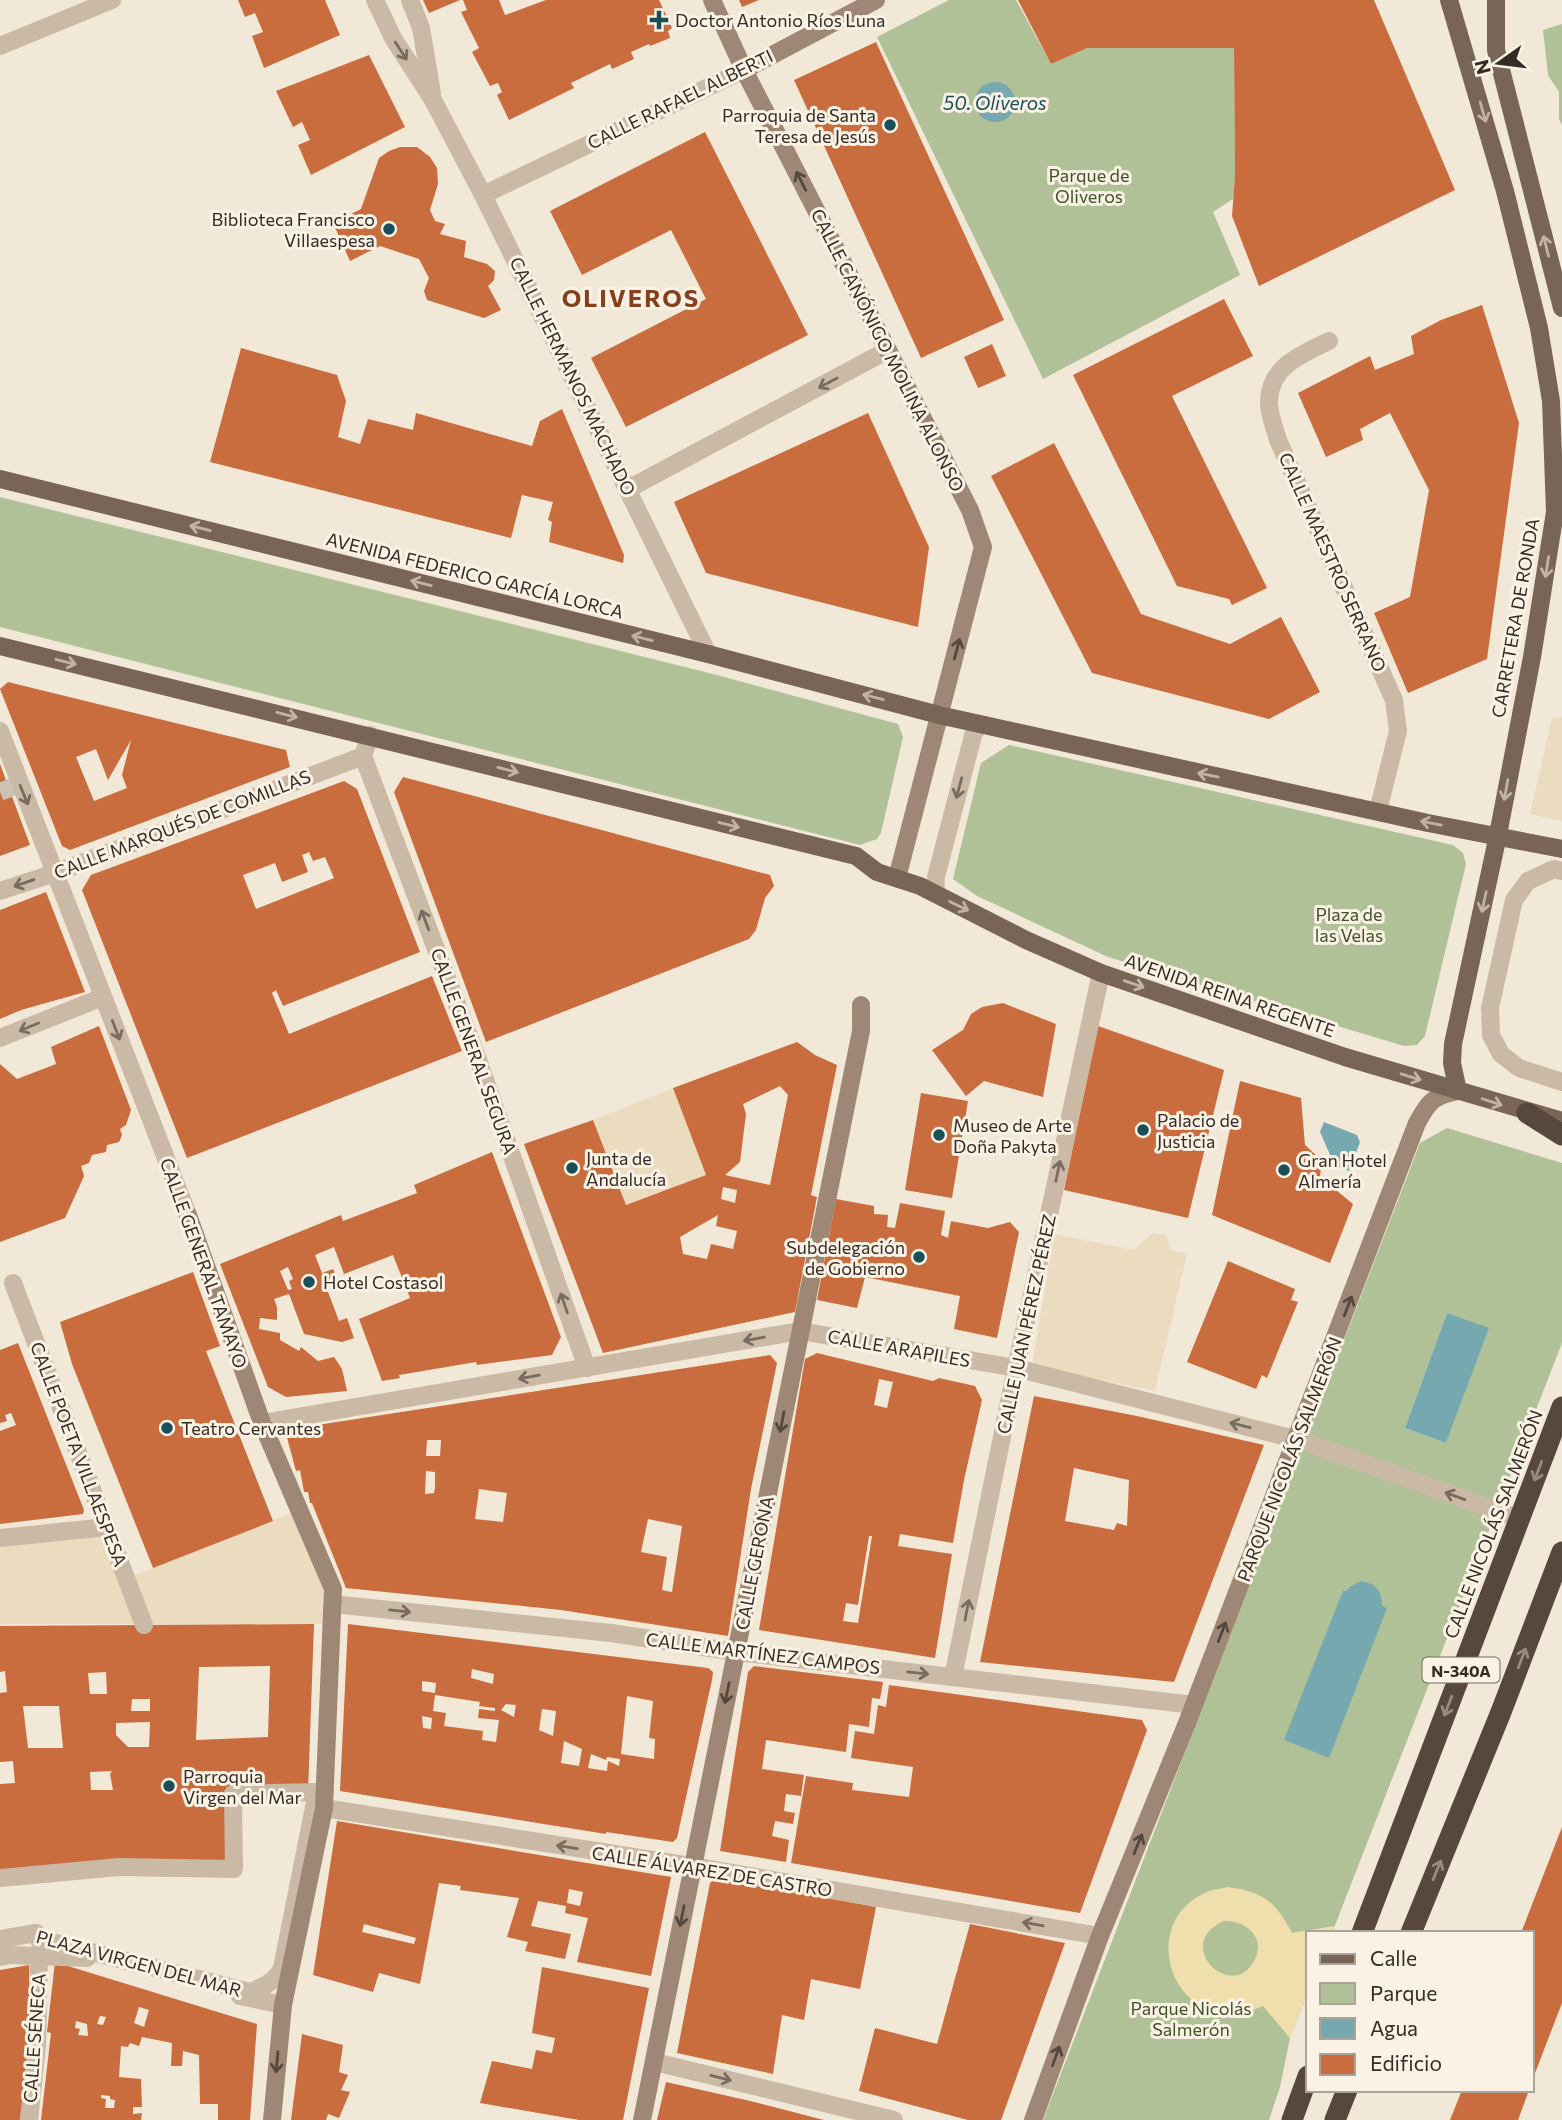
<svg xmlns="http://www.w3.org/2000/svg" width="1562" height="2120" font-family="Commissioner,sans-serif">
<rect width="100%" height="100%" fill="#f2e8d8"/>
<!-- green -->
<path fill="#b0c198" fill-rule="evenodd" d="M949 0H1016L1051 64 1087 47 1234 48 1235 174 1233 199 1213 212 1240 275 1043 379 877 37Z
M1562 24V125L1559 119V92L1548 75 1543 30Z
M0 497 713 674 898 724 903 737 881 833 877 839 860 845 0 627Z
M1009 745 1453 845 1463 853 1466 864 1425 1036 1417 1045 1404 1046 1108 957 977 896 953 879 981 763Z
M1447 1128 1562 1163V1343L1332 1933H1308V1992L1290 2038 1280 2087 1269 2120H1043L1420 1143ZM1447 1313 1488 1329 1446 1443 1405 1428ZM1362 1581C1376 1583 1383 1592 1382 1606L1328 1757 1285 1740 1343 1590 1346 1591Z"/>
<!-- sand -->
<path fill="#efdfad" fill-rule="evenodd" d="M1228 1887C1264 1892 1276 1902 1292 1933L1334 1926 1332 1933H1308V1992L1290 2038 1263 2006C1257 2008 1250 2012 1243 2013 1169 2025 1138 1921 1207 1892 1213 1889 1221 1889 1228 1887ZM1224 1921C1245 1920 1266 1937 1255 1959 1234 2005 1170 1944 1224 1921Z"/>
<!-- plaza -->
<path fill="#ebdbbf" d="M1562 717V821L1530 814 1552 718Z
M673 1088 706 1175 626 1205 593 1120Z
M1153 1233 1166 1235 1171 1250 1187 1254 1155 1391 1032 1366 1054 1234 1134 1250Z
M294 1512 325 1595 323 1624H0V1538L107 1527 128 1578Z"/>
<!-- water -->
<path fill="#76a8b0" d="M975 102a20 20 0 1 1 40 0a20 20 0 1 1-40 0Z
M1324 1122 1357 1135 1360 1142 1349 1171 1335 1166 1320 1132Z
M1447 1313 1489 1328 1446 1443 1405 1428Z
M1362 1581C1376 1583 1383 1592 1382 1606L1387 1608 1329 1758 1284 1740 1343 1590 1346 1591 1351 1586Z"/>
<!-- building -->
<path fill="#ca6d3e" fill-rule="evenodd" d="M238 0H325L340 35 264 68 252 36 263 32 255 13 245 17Z
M423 0H460L429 13Z
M463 0H499L505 15 546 0H659L672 28 668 31 670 38 650 46 649 44 631 52 634 59 612 69 610 64 571 83 574 88 509 120 497 95 502 92 498 83 490 86 472 52 479 48 461 12 467 10Z
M739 0H759L742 7Z
M1018 0H1374L1455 190 1259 286 1232 216 1235 174 1234 48H1087L1051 64Z
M876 42 1004 320 921 358 794 80Z
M369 55 405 127 311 175 298 145 310 140 302 122 293 127 276 91Z
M705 132 808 335 626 427 591 358 706 299 671 230 582 275 550 211Z
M400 147H417L430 157 437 168 438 184 430 210 435 221 445 224 440 234 466 241 464 257 487 264 495 271 494 280 488 286 501 310 484 318 427 300 424 291 429 278 419 259 380 246 350 261 333 223 361 209 379 158 389 151Z
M1224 299 1253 356 1172 396 1267 588 1232 605 1229 599 1177 586 1073 375Z
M1482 305 1519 423 1487 659 1408 693 1374 613 1410 597 1429 490 1390 413 1360 429 1363 440 1326 457 1298 393 1370 356 1375 370 1414 354 1411 336 1441 320Z
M992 344 1006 376 978 388 964 357Z
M241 348 337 375 346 401 338 437 360 444 368 419 413 430 416 413 532 446 540 421 562 409 624 555 623 563 549 542 552 522 548 520 553 502 522 495 511 538 210 462Z
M868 413 929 547 918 627 706 573 674 502Z
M1054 443 1141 614 1230 644 1281 617 1320 692 1269 719 1092 673 991 476Z
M8 682 286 750 290 767 70 850 62 846 0 689ZM131 740 122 775 127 788 94 801 76 757 96 749 108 780Z
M0 764 30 845 0 856Z
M403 777 770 875 774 886 765 898 756 930 749 939 486 1042 394 792Z
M344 781 357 789 420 952 283 1006 276 990 272 993 289 1034 432 976 462 1051 187 1158 82 890 91 875ZM309 852 313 861 325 857 334 878 256 909 243 875 275 863 282 882 308 872 302 855Z
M46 892 85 992 21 1010 0 1019V910Z
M1003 1003 1056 1024 1043 1097 984 1081 966 1096 932 1050 963 1030 971 1014 982 1007Z
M99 1026 131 1110 126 1125 120 1129 122 1135 119 1142 107 1145 106 1152 92 1155 89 1163 81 1166 84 1176 65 1218 0 1242V1064L17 1079 56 1064 51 1047Z
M1098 1026 1224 1070 1188 1218 1064 1190Z
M797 1042 815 1055 837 1065 811 1195 817 1197 795 1312 603 1353 524 1144 593 1120 626 1205 706 1175 673 1088ZM780 1086 788 1095 770 1185 725 1175 740 1162 746 1114 743 1104ZM723 1187 737 1190 735 1203 721 1199ZM718 1215 716 1226 737 1231 733 1249 711 1244 707 1259 683 1254 680 1237Z
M1240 1081 1301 1098 1305 1145 1319 1158 1321 1167 1320 1177 1353 1204 1330 1263 1212 1215Z
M921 1093 968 1101 952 1198 905 1190Z
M492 1152 561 1337 552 1355 477 1365 476 1362 399 1375 400 1378 382 1381 359 1319 410 1298 393 1255 344 1274 334 1247 315 1255 322 1273 333 1269 337 1279 325 1284 339 1321 347 1318 354 1338 342 1342 304 1334 289 1294 274 1299 277 1307V1320L260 1318 259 1329 280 1333V1340L299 1351 301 1347 318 1361 334 1357 342 1369 347 1391 286 1397 268 1387 220 1264 341 1215 343 1221 417 1193 414 1185ZM288 1267 293 1279 289 1281 292 1289 288 1290 280 1271Z
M836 1199 874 1206V1214L888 1215 887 1227 895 1228 900 1203 945 1211 941 1235 948 1238 951 1221 988 1228 1010 1222 1019 1232 997 1338 954 1329 960 1296 865 1277 857 1308 817 1300Z
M1228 1261 1295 1289 1291 1300 1298 1302 1267 1378 1262 1375 1256 1389 1187 1362Z
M193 1272 220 1346 206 1351 273 1521 153 1568 72 1364 60 1322Z
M18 1343 84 1510 83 1514 0 1524V1431L16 1425 11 1413 5 1415 7 1421 0 1423V1350Z
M817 1353 933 1381 939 1378 975 1386 982 1400 964 1480 953 1543 900 1534 898 1546 952 1554 935 1658 759 1630 805 1359ZM879 1379 893 1382 887 1408 874 1405ZM869 1536H872L858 1623 843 1621 846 1603 858 1605Z
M770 1355 777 1363 751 1489 728 1636 561 1610 346 1588 312 1503H310L308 1492H304L300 1470 296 1471 285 1430ZM427 1440H441L440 1456H426ZM426 1471 435 1472V1487L434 1493 425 1494ZM479 1489 507 1493 503 1522 475 1519ZM648 1519 682 1526 672 1592 662 1590 667 1557 641 1552Z
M1034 1396 1137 1416 1264 1445 1174 1682 980 1662ZM1074 1468 1129 1480 1127 1526 1117 1523 1114 1530 1065 1521Z
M314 1624 308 1792 233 1794 234 1869 0 1878V1784L15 1783 13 1761 0 1762V1693L7 1692 5 1671 0 1672V1626ZM270 1666 268 1737 196 1740 199 1667ZM106 1672 107 1694H90L88 1673ZM132 1699H150V1711H131ZM23 1706H59L63 1748H28ZM150 1722 149 1747H128L116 1735V1723ZM112 1771 110 1774 113 1790H91L90 1772Z
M348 1624 708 1668 713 1672 712 1680 677 1838 673 1842 606 1832V1834L340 1791ZM472 1669 494 1674 493 1684 471 1678ZM422 1681 436 1683 435 1693 422 1691ZM435 1695 480 1702 479 1706 495 1708V1711L479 1709 478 1718 499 1720 496 1742 482 1740 483 1731 444 1726 446 1713 433 1711ZM627 1696 653 1701 649 1738 655 1739 654 1759 621 1754ZM506 1704 516 1705 514 1717 501 1710ZM542 1709 556 1711 553 1736 539 1730ZM422 1716 432 1718 431 1729 423 1728ZM564 1741 582 1749 579 1766 561 1763ZM591 1754 606 1760 607 1757 620 1759 619 1766 608 1761 607 1771 588 1768Z
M754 1666 883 1682 880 1699 872 1698 869 1727 849 1724 846 1752 766 1740 762 1769 804 1775 801 1796 786 1794 784 1811 795 1813 793 1824 775 1821 772 1836 789 1840 786 1862 720 1851 748 1672Z
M889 1685 1142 1720 1147 1730 1080 1913 791 1863 806 1776 853 1783 852 1790 909 1797 913 1767 851 1758 855 1731 874 1734 878 1705 886 1707Z
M337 1821 671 1877 651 1976 577 1962 588 1918 565 1913 566 1906 538 1901 531 1926 571 1934 565 1959 525 1951 528 1942 507 1937 519 1898 460 1890 461 1886 439 1883 420 1984 379 1973 373 1992 313 1975ZM569 1889 583 1892 580 1906 567 1903ZM364 1924 416 1938 414 1944 362 1932Z
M1562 1827V2003L1532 2081V1933H1521Z
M717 1877 876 1907 860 1989 811 1979 804 2020 782 2015 773 2074 677 2053 710 1883Z
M970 1924 1065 1943 1001 2120H968L859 2091 875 2028 937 2044Z
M55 1962 257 2024 250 2120H218V2104H200L199 2055 183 2051 182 2066H171L172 2043 142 2037 139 2046 130 2043 128 2047 121 2046 119 2077 141 2079 142 2107H133V2114L142 2113 141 2120H41L51 2033 47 2032ZM139 2007 149 2010 144 2027 134 2023ZM100 2016 106 2017 103 2025 97 2024ZM76 2021 87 2024 88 2036 78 2035 80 2029 75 2028ZM101 2095 110 2096V2099L115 2100 114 2108H105L106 2099 101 2098Z
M29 1965 30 2044 20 2120H0V1970Z
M542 1967 649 1988 623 2120H579L480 2103 492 2061 532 2069 536 2050 552 2053 555 2038 532 2033Z
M302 2034 343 2045 339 2072 348 2075 341 2090 350 2092 339 2118 328 2114 326 2120H291Z
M666 2082 746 2100 824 2120H657Z
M1462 2090H1529L1518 2120H1450Z"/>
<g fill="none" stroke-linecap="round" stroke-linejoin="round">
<!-- street-tunnel -->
<path stroke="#ccc2b4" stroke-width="18" stroke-dasharray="18 9" stroke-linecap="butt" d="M0 792 20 784"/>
<!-- street -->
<path stroke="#cab9a4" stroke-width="18" d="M375 0 393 38 433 100 483 195 708 654
M410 0 421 28 432 93
M0 46 112 0
M483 195 744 70
M1329 341C1301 355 1269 366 1269 403 1269 414 1275 429 1278 440L1394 700 1398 731 1378 811
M628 489 888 350
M0 731 188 1215
M370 735 363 756 478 1060 587 1368
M1562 871 1554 869 1528 881 1514 900 1490 1008 1491 1035 1501 1054 1519 1068 1562 1082
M0 891 55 873 363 756
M935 894 936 877 974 732 981 725
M0 1038 103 997
M13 1283 144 1625
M262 1423 800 1331 1016 1368 1275 1434 1296 1439 1520 1519
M0 1538 107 1527
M333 1604 611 1633 736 1652 1194 1705
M953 1677 1016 1368 1101 973
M324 1808 691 1866 1100 1936
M0 1878 119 1867 234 1869 233 1794 317 1792 282 1968C276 1981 262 1988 250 1992L44 1940H39L36 1933 0 1939
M0 1957 10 1955 87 1958
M240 1996 283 2005
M655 2062 894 2120
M29 2120 37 2045 39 1956"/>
<!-- secondary -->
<path stroke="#9e8875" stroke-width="18" d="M712 0 744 70 970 510 983 547 897 878
M744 70 876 0
M188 1215 262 1423 333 1589 324 1808 283 2005 272 2120
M642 2120 861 1031V1005
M1033 2120 1100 1936 1187 1723 1417 1123C1429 1101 1433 1096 1458 1091"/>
<!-- primary -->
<path stroke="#786556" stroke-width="18" d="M1449 0 1505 191 1539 328 1551 401 1555 512 1532 657 1498 835 1453 1044 1452 1063 1458 1091
M1496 0V50L1562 308
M0 479 708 654 939 715 1428 823 1562 849
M0 646 856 856 877 872 920 886 1026 940 1101 973 1345 1057 1562 1121"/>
<!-- highway -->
<path stroke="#57473d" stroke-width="21" d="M1527 1113 1562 1135
M1362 1933 1562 1407
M1411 1933 1501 1712 1562 1552
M1292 2120 1308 2076
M1335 2120 1347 2090"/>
</g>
<!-- one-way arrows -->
<defs><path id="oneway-shaft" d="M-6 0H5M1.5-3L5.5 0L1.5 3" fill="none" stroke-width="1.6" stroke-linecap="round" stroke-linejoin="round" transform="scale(1.75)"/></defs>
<g stroke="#786b5f">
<use href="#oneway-shaft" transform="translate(401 51) rotate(57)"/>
<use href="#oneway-shaft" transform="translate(828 383) rotate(152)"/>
<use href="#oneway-shaft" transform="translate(959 788) rotate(105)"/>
<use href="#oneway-shaft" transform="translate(24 795) rotate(68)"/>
<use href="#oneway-shaft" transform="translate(24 883) rotate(161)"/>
<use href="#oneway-shaft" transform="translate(425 920) rotate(-111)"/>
<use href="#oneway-shaft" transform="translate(29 1027) rotate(158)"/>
<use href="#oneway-shaft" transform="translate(116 1030) rotate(69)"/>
<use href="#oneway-shaft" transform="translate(1058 1171) rotate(-78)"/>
<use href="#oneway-shaft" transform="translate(564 1303) rotate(-109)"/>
<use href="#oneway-shaft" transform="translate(754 1339) rotate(170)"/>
<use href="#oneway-shaft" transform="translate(529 1377) rotate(170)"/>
<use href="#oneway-shaft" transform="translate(1240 1425) rotate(-166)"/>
<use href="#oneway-shaft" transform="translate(1455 1496) rotate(-160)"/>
<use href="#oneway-shaft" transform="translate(967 1610) rotate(-79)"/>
<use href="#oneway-shaft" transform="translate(400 1611) rotate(6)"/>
<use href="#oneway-shaft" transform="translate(918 1673) rotate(6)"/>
<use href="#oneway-shaft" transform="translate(567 1847) rotate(-171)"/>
<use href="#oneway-shaft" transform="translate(1033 1924) rotate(-170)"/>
<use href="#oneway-shaft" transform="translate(721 2078) rotate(14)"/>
</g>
<g stroke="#c0b3a5">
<use href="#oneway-shaft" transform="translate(1483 112) rotate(74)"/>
<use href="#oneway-shaft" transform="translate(1546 246) rotate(-104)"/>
<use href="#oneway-shaft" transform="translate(200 528) rotate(-166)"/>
<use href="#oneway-shaft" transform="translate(1547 567) rotate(99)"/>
<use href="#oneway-shaft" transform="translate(421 583) rotate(-166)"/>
<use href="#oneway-shaft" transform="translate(642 638) rotate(-166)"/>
<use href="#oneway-shaft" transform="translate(66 662) rotate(14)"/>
<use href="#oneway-shaft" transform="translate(873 697) rotate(-165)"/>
<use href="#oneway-shaft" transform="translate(287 715) rotate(14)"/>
<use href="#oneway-shaft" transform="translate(508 770) rotate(14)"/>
<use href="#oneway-shaft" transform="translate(1208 775) rotate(-168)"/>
<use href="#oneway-shaft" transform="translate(1506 790) rotate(100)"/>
<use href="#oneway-shaft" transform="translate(1431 823) rotate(-169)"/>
<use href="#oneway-shaft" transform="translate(729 825) rotate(14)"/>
<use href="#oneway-shaft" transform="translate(1484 902) rotate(102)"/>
<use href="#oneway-shaft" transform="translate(959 906) rotate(26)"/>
<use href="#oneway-shaft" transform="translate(1134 984) rotate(19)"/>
<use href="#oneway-shaft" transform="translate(1411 1077) rotate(17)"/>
<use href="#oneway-shaft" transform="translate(1492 1102) rotate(18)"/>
</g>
<g stroke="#54483e">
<use href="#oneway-shaft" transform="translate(801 181) rotate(-117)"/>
<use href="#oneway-shaft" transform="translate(957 649) rotate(-75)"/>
<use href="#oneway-shaft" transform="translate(1348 1306) rotate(-69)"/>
<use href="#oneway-shaft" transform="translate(782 1422) rotate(101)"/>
<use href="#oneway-shaft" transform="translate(1222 1632) rotate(-69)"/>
<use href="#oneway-shaft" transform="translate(727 1693) rotate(102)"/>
<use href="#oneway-shaft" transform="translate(1138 1844) rotate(-68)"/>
<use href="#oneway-shaft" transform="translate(682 1916) rotate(101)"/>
<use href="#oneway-shaft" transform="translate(1056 2056) rotate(-70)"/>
<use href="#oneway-shaft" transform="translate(277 2062) rotate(95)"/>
</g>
<g stroke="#988b80">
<use href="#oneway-shaft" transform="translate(1538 1471) rotate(111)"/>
<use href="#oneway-shaft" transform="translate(1522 1658) rotate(-69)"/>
<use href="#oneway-shaft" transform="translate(1448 1706) rotate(111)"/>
<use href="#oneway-shaft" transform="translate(1437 1870) rotate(-68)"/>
</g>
<!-- markers -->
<g fill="#1a4f58" stroke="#faf2e5" stroke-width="2.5">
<path d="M655.5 9.5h7v7h7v7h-7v7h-7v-7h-7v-7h7z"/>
<circle cx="890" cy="125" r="7"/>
<circle cx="389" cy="229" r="7"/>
<circle cx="1143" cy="1130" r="7"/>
<circle cx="939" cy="1135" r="7"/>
<circle cx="572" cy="1168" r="7"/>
<circle cx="1284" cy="1170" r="7"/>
<circle cx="919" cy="1257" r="7"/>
<circle cx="309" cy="1282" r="7"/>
<circle cx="167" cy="1428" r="7"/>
<circle cx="169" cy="1786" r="7"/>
</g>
<g text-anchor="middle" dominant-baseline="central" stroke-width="6" stroke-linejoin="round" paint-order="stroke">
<!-- shield labels -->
<rect fill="#faf2e5" stroke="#70675f" stroke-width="2" x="1422.5" y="1657.5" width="77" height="25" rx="5"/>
<g font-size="16" font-weight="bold" fill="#352c26">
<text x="1461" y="1670">N-340A</text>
</g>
<!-- poi labels -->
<g font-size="18" fill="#352c26" stroke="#faf2e5" text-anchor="start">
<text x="675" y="20">Doctor Antonio Ríos Luna</text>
<text x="876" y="115" text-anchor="end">Parroquia de Santa<tspan x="876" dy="21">Teresa de Jesús</tspan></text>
<text x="375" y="219" text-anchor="end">Biblioteca Francisco<tspan x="375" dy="21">Villaespesa</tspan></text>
<text x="1157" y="1120">Palacio de<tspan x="1157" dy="21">Justicia</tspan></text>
<text x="953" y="1125">Museo de Arte<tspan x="953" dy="21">Doña Pakyta</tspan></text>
<text x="586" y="1158">Junta de<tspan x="586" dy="21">Andalucía</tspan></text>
<text x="1298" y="1160">Gran Hotel<tspan x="1298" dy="21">Almería</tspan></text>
<text x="905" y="1247" text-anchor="end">Subdelegación<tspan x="905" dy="21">de Gobierno</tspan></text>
<text x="323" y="1282">Hotel Costasol</text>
<text x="181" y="1428">Teatro Cervantes</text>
<text x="183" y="1776">Parroquia<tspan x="183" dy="21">Virgen del Mar</tspan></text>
</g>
<!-- street labels -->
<g font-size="18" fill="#352c26" stroke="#faf2e5">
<text transform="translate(680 99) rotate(-26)">CALLE RAFAEL ALBERTI</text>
<text transform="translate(888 350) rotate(63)">CALLE CANÓNIGO MOLINA ALONSO</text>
<text transform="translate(573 376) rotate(64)">CALLE HERMANOS MACHADO</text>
<text transform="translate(1333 562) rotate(66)">CALLE MAESTRO SERRANO</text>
<text transform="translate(475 575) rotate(14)">AVENIDA FEDERICO GARCÍA LORCA</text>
<text transform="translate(1515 618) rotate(-80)">CARRETERA DE RONDA</text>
<text transform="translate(182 824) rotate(-21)">CALLE MARQUÉS DE COMILLAS</text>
<text transform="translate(1230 995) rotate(19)">AVENIDA REINA REGENTE</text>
<text transform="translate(474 1051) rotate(70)">CALLE GENERAL SEGURA</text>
<text transform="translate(204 1263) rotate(70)">CALLE GENERAL TAMAYO</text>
<text transform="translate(1026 1324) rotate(-78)">CALLE JUAN PÉREZ PÉREZ</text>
<text transform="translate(899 1348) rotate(10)">CALLE ARAPILES</text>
<text transform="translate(79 1454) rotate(69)">CALLE POETA VILLAESPESA</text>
<text transform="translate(1289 1459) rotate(-69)">PARQUE NICOLÁS SALMERÓN</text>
<text transform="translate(1493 1524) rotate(-69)">CALLE NICOLÁS SALMERÓN</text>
<text transform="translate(754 1563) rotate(-79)">CALLE GERONA</text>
<text transform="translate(763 1653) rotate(7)">CALLE MARTÍNEZ CAMPOS</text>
<text transform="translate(712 1871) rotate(9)">CALLE ÁLVAREZ DE CASTRO</text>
<text transform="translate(139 1963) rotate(15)">PLAZA VIRGEN DEL MAR</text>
<text transform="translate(34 2038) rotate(-86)">CALLE SÉNECA</text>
</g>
<!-- park labels -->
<g font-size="18" fill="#415429" stroke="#faf2e5">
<text x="1089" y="175">Parque de<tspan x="1089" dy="21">Oliveros</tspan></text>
<text x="1349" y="914">Plaza de<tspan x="1349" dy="21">las Velas</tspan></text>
<text x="1191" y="2008">Parque Nicolás<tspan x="1191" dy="21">Salmerón</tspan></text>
</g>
<!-- water labels -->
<g font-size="19" font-style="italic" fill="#1a4f58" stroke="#faf2e5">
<text x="995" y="102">50. Oliveros</text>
</g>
<!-- district labels -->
<g font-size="24" font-weight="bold" letter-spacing="2" fill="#873f1c" stroke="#faf2e5">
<text x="631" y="297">OLIVEROS</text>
</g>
</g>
<!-- legend -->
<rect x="1306" y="1931" width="228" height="161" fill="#faf2e5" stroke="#aba399" stroke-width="2"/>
<rect x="1320" y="1954" width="35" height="10" fill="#786556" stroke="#aba399" stroke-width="2"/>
<text x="1370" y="1966" font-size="21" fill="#352c26">Calle</text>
<rect x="1320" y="1983" width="35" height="21" fill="#b0c198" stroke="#aba399" stroke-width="2"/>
<text x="1370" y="2001" font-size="21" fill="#352c26">Parque</text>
<rect x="1320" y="2018" width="35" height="21" fill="#76a8b0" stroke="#aba399" stroke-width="2"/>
<text x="1370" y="2036" font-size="21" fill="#352c26">Agua</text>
<rect x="1320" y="2054" width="35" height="21" fill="#ca6d3e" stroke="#aba399" stroke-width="2"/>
<text x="1370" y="2071" font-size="21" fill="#352c26">Edificio</text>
<!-- north arrow -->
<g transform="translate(1499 63) rotate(256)" stroke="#faf2e5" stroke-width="5" paint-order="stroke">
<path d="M0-5L12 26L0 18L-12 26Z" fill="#352c26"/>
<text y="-10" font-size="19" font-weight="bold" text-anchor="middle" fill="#352c26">N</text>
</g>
</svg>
